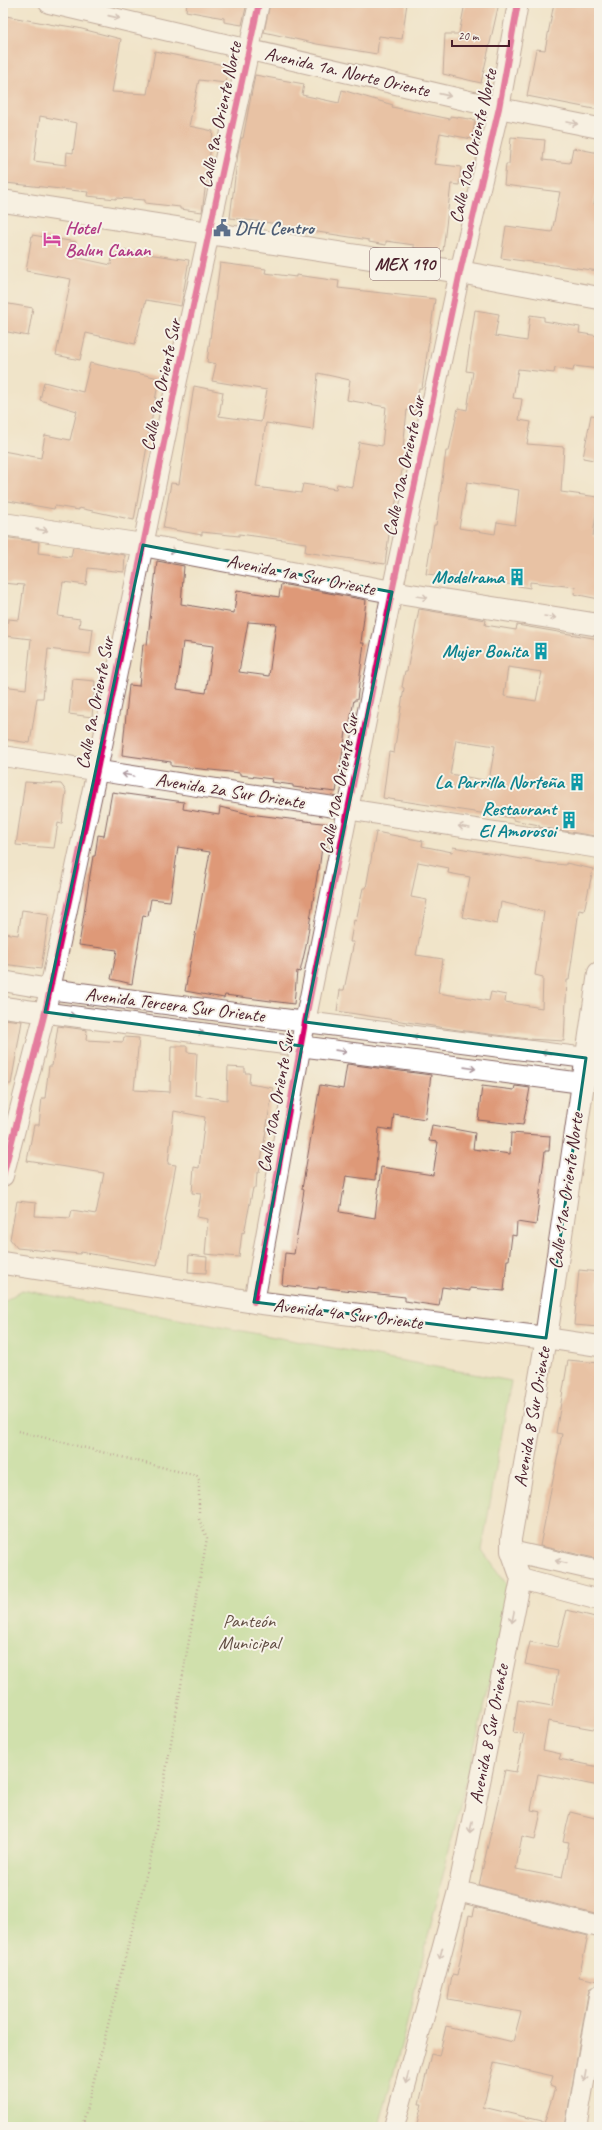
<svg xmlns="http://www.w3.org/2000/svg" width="602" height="2130" font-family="Caveat,sans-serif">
<rect width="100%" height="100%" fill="#f7f3e8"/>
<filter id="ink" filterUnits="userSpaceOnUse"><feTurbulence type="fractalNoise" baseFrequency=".025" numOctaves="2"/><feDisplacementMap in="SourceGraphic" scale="8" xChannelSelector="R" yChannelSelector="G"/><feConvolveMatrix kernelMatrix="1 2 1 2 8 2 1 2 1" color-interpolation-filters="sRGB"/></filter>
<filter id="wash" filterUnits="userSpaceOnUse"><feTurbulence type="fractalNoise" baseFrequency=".012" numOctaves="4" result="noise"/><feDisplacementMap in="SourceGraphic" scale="16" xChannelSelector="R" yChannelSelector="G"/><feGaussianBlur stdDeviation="0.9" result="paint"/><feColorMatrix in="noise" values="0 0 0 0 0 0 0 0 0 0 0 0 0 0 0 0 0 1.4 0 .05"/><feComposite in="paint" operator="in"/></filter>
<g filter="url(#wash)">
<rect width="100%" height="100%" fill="#f0e4c9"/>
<!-- green -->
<path fill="#a9dc8b" stroke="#7a7e5b" d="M22 1290 511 1381 482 1550 512 1592 405 2031 379 2127H3V1302Z"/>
<g id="blocks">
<!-- building -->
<path fill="#de9978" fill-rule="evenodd" d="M187 3H247L242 25 224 22V18L186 11Z
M270 3H407L402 39 379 36 377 54 317 44 264 32Z
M465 3H499L481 83 443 74 445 34H459Z
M554 3H599V110L527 96 536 49 545 50Z
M6 16 60 26V25L78 28 121 39 112 92 147 94 155 51 228 66 226 83 199 80 189 126 213 131 202 212 180 209V207L145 203V200L116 198V199L87 196 88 192 6 183 7 167H3V29ZM40 116 77 123 73 153 67 152 66 165 34 161Z
M255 75 304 84 302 95 339 103 342 90 393 105 392 107 450 119V116L475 120 472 139 440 133 434 164 461 167 459 185 451 184 443 251 414 248V245L386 241V245L369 242V240L279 226V224L230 218 238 153 241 138H243Z
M511 137 545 140 543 160 570 163 573 148 599 153V181L594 204 599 205V271L501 258 506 226 552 232 560 192 504 185 506 164H509Z
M32 235 76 242 74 257 111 265 113 249 189 260 181 306 146 300 135 344 86 333 80 360 56 355 71 279 26 271Z
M220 263 266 269 265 273 296 277V275L339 281 338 288 435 299 422 388H419L415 412 407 410 403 449 406 450 394 512H392L385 564 305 552 306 543 239 534V536L202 532V535L163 528 171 483 179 484 194 386 223 392 219 416 261 422 267 390 212 381 216 364 207 362ZM318 373 350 380 347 400 386 407 382 446 359 442 352 487 337 484 336 489 303 484 301 493 256 487 266 423 313 430Z
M3 303 33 308 28 336 3 331Z
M475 310 499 314 495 336 527 341 530 315 544 317V321L580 327 579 333 599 336V369L574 366 573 371 555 368 554 373 518 369 513 398 522 399 519 420 531 422 527 444 564 447 561 492 598 497 593 536 599 537V599L574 594 575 587 530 582V588L479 579 426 574 434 525H436L446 451H449L458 408 467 410 473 372 466 371ZM467 482 519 490 515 525 497 522 495 534 459 528Z
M90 363 159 378 134 520 79 508V510L55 506 54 509 3 500V451L41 458 45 435 70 440 77 411 40 400 44 382 83 392Z
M591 415 599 416V461L583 458Z
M3 537 39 542 38 553 71 557 73 547 125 555 124 572 88 568 86 585 63 582 58 616 80 619 79 627 93 629 90 654 48 649 43 698H37L30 743 3 739V686L26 689 31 639 6 636 8 619 19 620 24 585 3 583Z
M157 561 184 566 181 604 234 613 237 590 279 597 281 584 366 600 361 643H364L357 700H354L348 732H346L336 792 293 787V785L271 782 272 779 240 775V773L171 766V762L122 755 129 685 139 686 143 644 147 645ZM248 622 276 624 269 676 239 672ZM183 642 213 646 206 693 177 689Z
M419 609 486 620 485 625 516 630 517 625 599 639V811L595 836 539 827V825L513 820V818L383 798 389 752 394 753 404 688 402 687 405 671H407ZM508 667 542 672 536 701 504 696ZM456 740 495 746 489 781 450 774Z
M73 679 95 681 92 717 69 714Z
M25 782 61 784 66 791 62 824 58 823 54 848 16 845Z
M112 792 184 802 183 809 219 815 220 807 249 814 330 824 326 848 322 847 319 870H318L306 946 300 972 297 971 294 1004 225 995 224 998 185 991 210 852 178 847 170 901 151 899 148 916 143 915 132 984 111 979 117 950 79 945 93 856H95L98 835 104 836Z
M376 832 423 841 422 846 452 852 453 847 545 863 566 865V863L593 869 584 911 579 910 569 980H567L564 1041 528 1039 458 1030 337 1011 340 990H344L354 942H350L354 920 356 921 363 888H366ZM418 862 449 868 448 873 470 877 462 917 497 924 501 902 544 912 535 975 543 977 542 1008 505 1002 506 995 491 992 489 1001 438 993 443 959 416 955 427 900 411 897Z
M22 910 49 914 41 969 3 964V933L18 935Z
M3 1019 22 1021 11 1084H3Z
M58 1026 87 1030 86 1040 123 1042 124 1037 139 1038 134 1090 170 1092 171 1046H187V1052L197 1053 195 1095 227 1100 228 1067 245 1068V1073H250L249 1084 273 1088 259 1173H257L256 1188H253L244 1233 242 1232 239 1257 205 1254 208 1219 197 1217 201 1194 192 1193 194 1167 199 1168 205 1117 174 1111 168 1164 176 1165 157 1266 81 1252 80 1254 17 1248 10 1239 17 1201 36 1203 35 1216 70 1218 72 1210 96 1214 104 1173 27 1161 34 1125H39L42 1098H45L49 1066H52Z
M347 1064 431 1075 425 1119 394 1114 392 1130 379 1128 375 1180 346 1176 340 1212 375 1218 381 1167 433 1175 438 1142 429 1141 432 1125 475 1133 473 1149 510 1154 511 1133 550 1136 549 1151H545L536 1225 517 1222 516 1236 512 1235 509 1260H507L504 1291 470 1288V1291L442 1287 439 1306 405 1301V1297L318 1287V1289L282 1285 285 1253 294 1254 304 1190 302 1189 320 1085 343 1089Z
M482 1086 514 1090 515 1086 530 1088 523 1125 478 1120Z
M189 1255 207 1257 206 1273 188 1272Z
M579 1270 599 1272V1327L574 1325Z
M568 1360 599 1363V1559L540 1546 562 1434 556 1433Z
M567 1610 599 1618V1730L548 1721 543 1750 561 1754 559 1759 599 1767V1786L538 1774 531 1810 541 1812 535 1839 522 1836 516 1869 562 1878 569 1842 563 1841 570 1812 599 1819V1905H597L595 1914 479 1885 505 1770 516 1772 524 1734 513 1733 518 1700 552 1706 558 1671 525 1664 530 1642 557 1647Z
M475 1907 588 1936 579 1977 598 1981 597 1985 590 1988 588 1994 565 2127H543L555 2088 550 2086 553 2076 494 2063 483 2107 542 2121V2127H416L422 2104H419L431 2054 439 2056 446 2026 513 2042 521 2012 448 1999 452 1975 457 1976 469 1915 473 1916Z"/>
</g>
</g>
<g filter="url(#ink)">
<use href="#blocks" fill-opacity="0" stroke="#846462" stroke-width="1"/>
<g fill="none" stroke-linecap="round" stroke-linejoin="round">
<!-- minor casing -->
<g stroke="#846462" stroke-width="22">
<path id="minor" d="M49 3 499 108 599 128
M3 756 599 848
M3 981 49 989 586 1058
M3 1007 582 1083
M3 1176 45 1012 97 770 175 389 259 3
M254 1302 305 1022 392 592 460 272 499 108 518 3
M511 1551 599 1571
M521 1579 599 1600
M458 1891 599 1927
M394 2127 458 1891 521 1579 511 1551V1539L546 1338 599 1346
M576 2127 599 1996"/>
</g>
<!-- tertiary casing -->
<g stroke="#846462" stroke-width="24">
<path id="tertiary" d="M3 524 143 545 392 592 599 625
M3 1263 254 1302 546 1338 599 973"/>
</g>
<!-- primary casing -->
<g stroke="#846462" stroke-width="24">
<path id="primary" d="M3 201 460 272 599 298"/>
</g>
<!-- path -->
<path stroke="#846462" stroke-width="2.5" stroke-dasharray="1 3" stroke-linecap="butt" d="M18 1431 197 1476 199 1480V1519L207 1538 151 1856 82 2127"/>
<!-- minor -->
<use href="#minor" stroke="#fff" stroke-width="20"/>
<!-- tertiary -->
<use href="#tertiary" stroke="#fff" stroke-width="22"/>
<!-- primary -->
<use href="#primary" stroke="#fff" stroke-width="22"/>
<!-- cycleway casing -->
<g stroke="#f7f3e8" stroke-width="8">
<path id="cycleway" d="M3 1176 45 1012 97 770 175 389 259 3
M254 1302 305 1022 392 592 460 272 499 108 518 3"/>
</g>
<!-- cycleway -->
<use href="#cycleway" stroke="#d6006c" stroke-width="6"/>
</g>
<!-- one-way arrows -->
<defs><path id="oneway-shaft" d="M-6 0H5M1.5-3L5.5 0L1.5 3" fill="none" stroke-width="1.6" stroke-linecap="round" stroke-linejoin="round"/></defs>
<g stroke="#ae9aa0">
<use href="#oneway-shaft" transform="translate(114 17) rotate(13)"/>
<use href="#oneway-shaft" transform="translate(445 95) rotate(13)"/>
<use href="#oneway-shaft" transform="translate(572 123) rotate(11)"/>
<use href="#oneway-shaft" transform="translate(42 530) rotate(8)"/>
<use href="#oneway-shaft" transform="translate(170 550) rotate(11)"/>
<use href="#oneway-shaft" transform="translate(422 597) rotate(9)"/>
<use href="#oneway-shaft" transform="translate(550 617) rotate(9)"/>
<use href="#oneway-shaft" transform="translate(128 775) rotate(-171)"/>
<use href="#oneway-shaft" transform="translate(464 827) rotate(-171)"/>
<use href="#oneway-shaft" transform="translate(69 1015) rotate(7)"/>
<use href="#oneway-shaft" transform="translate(198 1032) rotate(7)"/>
<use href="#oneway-shaft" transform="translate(418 1037) rotate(-173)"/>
<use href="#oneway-shaft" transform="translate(341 1051) rotate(8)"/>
<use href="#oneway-shaft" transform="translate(547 1053) rotate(-173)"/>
<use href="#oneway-shaft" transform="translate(470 1068) rotate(8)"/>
<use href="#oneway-shaft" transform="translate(561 1562) rotate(-167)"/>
<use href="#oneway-shaft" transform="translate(513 1617) rotate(101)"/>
<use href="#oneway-shaft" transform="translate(471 1827) rotate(101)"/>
<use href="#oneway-shaft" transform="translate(441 1953) rotate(105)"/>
<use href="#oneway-shaft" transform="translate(585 2076) rotate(100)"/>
<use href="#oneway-shaft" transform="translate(407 2078) rotate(105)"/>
</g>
</g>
<!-- marked area -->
<path d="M0 0H602V2130H0ZM143 545 392 592 305 1022 586 1058 546 1338 254 1302 302 1046 45 1012Z" fill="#f0e4c9" fill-opacity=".55" fill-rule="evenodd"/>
<path fill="none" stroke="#0f766e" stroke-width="3" stroke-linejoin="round" d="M143 545 392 592 305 1022 586 1058 546 1338 254 1302 302 1046 45 1012Z"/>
<!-- icons -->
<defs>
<g id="civic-bare" transform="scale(1.38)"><path d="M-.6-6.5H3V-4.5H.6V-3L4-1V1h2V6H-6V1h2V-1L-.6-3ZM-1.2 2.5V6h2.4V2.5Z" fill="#5c6f8a" stroke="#f7f3e8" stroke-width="2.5" paint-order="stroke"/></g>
<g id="hotel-bare" transform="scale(1.38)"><path d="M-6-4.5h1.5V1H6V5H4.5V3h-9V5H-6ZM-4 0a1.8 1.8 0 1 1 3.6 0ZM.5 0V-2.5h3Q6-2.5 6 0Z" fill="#d1479c" stroke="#f7f3e8" stroke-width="2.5" paint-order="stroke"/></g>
<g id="building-bare" transform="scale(1.38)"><path d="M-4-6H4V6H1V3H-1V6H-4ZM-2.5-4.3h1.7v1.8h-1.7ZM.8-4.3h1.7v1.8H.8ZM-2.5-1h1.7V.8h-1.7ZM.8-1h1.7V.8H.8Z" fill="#0f9aa8" stroke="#f7f3e8" stroke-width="2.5" paint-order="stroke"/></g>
</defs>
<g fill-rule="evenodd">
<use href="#civic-bare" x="222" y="228"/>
<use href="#hotel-bare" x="52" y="239"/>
<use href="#building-bare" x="517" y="577"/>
<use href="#building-bare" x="541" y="651"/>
<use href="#building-bare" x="577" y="782"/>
<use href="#building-bare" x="569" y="820"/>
</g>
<g text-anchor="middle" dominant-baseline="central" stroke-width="4" stroke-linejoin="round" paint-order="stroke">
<!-- shield labels -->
<rect fill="#f7f3e8" stroke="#7e5f64" stroke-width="1" x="370" y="248" width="70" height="32" rx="3"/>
<g font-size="18" font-weight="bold" fill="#4a1f2b">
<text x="405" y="264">MEX 190</text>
</g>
<!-- street labels -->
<g font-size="19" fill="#4a1f2b" stroke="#f7f3e8">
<text transform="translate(347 72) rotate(13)">Avenida 1a. Norte Oriente</text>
<text transform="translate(220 115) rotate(-78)">Calle 9a. Oriente Norte</text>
<text transform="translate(473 146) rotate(-77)">Calle 10a. Oriente Norte</text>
<text transform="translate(161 385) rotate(-78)">Calle 9a. Oriente Sur</text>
<text transform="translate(404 466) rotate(-78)">Calle 10a. Oriente Sur</text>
<text transform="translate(301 575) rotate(11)">Avenida 1a Sur Oriente</text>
<text transform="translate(95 703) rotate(-79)">Calle 9a. Oriente Sur</text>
<text transform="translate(339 784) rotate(-79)">Calle 10a. Oriente Sur</text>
<text transform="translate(230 791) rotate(9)">Avenida 2a Sur Oriente</text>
<text transform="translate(175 1005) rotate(7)">Avenida Tercera Sur Oriente</text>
<text transform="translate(276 1102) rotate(-80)">Calle 10a. Oriente Sur</text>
<text transform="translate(566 1191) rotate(-82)">Calle 11a. Oriente Norte</text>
<text transform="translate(348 1314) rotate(7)">Avenida 4a Sur Oriente</text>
<text transform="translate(532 1417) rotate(-80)">Avenida 8 Sur Oriente</text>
<text transform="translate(489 1734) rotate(-79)">Avenida 8 Sur Oriente</text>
</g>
<!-- hotel labels -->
<g font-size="19" font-weight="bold" fill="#b23c85" stroke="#f7f3e8" text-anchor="start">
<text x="65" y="228">Hotel<tspan x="65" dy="22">Balun Canan</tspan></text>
</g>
<!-- service labels -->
<g font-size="19" font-weight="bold" fill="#4e5e75" stroke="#f7f3e8" text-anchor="start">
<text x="235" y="228">DHL Centro</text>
</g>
<!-- culture labels -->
<g font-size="19" font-weight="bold" fill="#0d838f" stroke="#f7f3e8" text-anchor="end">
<text x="504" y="577">Modelrama</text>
<text x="528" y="651">Mujer Bonita</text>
<text x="564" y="782">La Parrilla Norteña</text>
<text x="556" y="809">Restaurant<tspan x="556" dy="22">El Amorosoi</tspan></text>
</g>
<!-- park labels -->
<g font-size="19" fill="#624e43" stroke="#f7f3e8">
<text x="249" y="1621">Panteón<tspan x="249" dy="22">Municipal</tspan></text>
</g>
</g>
<!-- margin -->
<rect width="602" height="2130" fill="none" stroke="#f7f3e8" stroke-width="16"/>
<!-- scale -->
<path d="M452 40v6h57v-6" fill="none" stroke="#4a1f2b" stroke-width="2"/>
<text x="458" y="40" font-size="12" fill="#4a1f2b" stroke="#f7f3e8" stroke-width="3" paint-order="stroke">20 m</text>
</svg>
